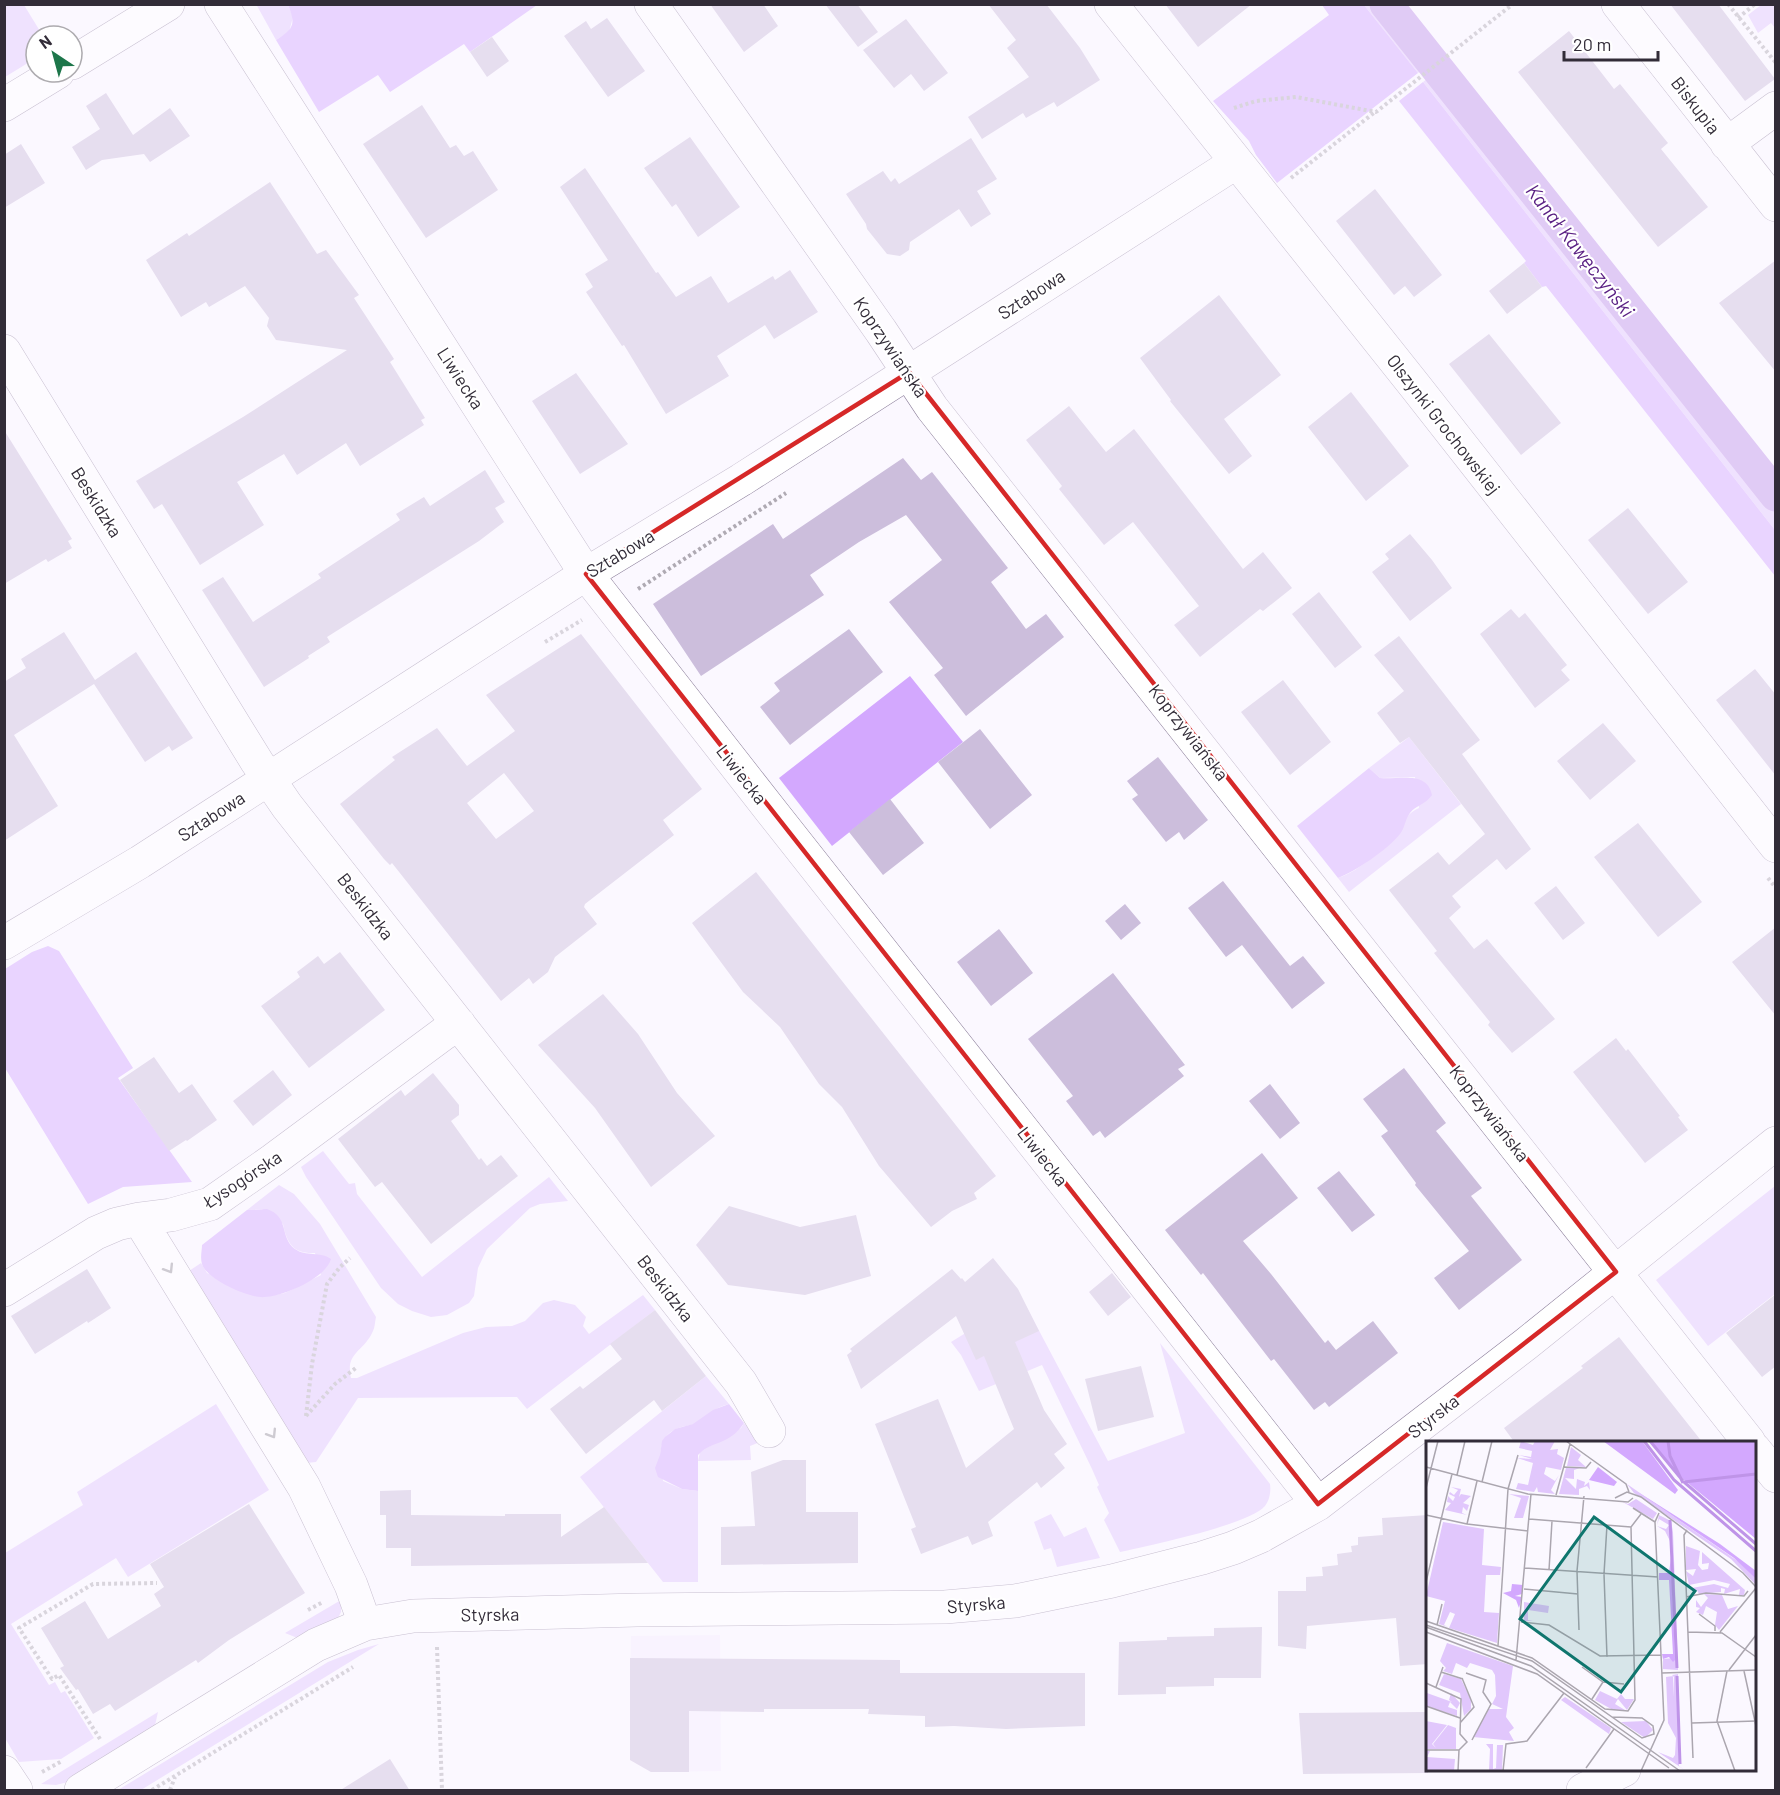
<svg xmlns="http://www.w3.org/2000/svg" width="1780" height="1795" font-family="Barlow,sans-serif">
<rect width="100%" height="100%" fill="#fbf8ff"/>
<!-- built -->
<path fill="#f5eefe" d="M720 1635 721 1771 651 1772 630 1760 631 1636Z"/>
<!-- green -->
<path fill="#e1c7fc" d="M5 4 24 5 43 36H36V58L5 77Z
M256 4 288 5 293 17 289 32 276 40Z
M1364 5H1405L1443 53 1418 73Z
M1761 5H1775V28L1771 23 1758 33 1748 15Z
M1450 61 1507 138 1588 241 1775 472V530L1423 82Z
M1409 737 1461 804 1349 892 1338 878C1364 869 1378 851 1396 830 1403 822 1409 812 1419 808L1415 777 1380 778 1369 768Z
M323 1151 349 1184 355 1183 357 1194 422 1277 549 1177 568 1201 540 1204 530 1208 487 1249 478 1268 474 1296 469 1303 447 1315 431 1317 412 1311 398 1304 381 1288 306 1177 301 1167Z
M279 1185 294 1194 320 1224 376 1317C375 1321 375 1327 373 1331 364 1352 345 1352 351 1378H357L463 1333 486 1327 512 1326 525 1321 543 1303 554 1300 575 1305 586 1317 583 1326 589 1334 643 1295 655 1310 527 1409 517 1397 358 1398 316 1462 306 1463 189 1271 201 1263 207 1273 264 1297 285 1293 321 1275 315 1253C294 1254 287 1244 283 1224L262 1209 247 1210Z
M1775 1186V1294L1708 1346 1656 1280Z
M1026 1306 1108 1461 1185 1433 1160 1343 1270 1484C1271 1490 1270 1500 1265 1506 1249 1525 1147 1546 1120 1552L1104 1520 1109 1513 1097 1487 1099 1485 1092 1469 1042 1365 979 1391 961 1355 951 1342 964 1334Z
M706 1376 729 1404C715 1407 708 1416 697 1423 690 1426 681 1426 674 1430 655 1440 661 1463 663 1481L682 1489 698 1491V1582H663L580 1477Z
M216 1404 269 1490 128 1577 116 1558 11 1624 49 1685 55 1682 61 1693 65 1691 94 1738 61 1759 19 1762 5 1738V1553L83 1505 77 1492Z
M744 1423 760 1442 750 1446 751 1460 698 1461 700 1452 741 1428Z
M1051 1514 1064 1537 1086 1527 1100 1558 1057 1567 1051 1548 1044 1550 1034 1522Z
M341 1600V1612L338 1618 305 1641 285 1633Z
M379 1644 141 1790H118L328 1662 358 1650Z
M158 1712 154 1730 68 1782 56 1785 41 1784Z"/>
<!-- forest -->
<path fill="#d3a8fe" d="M288 5H537L470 52 464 44 390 92 378 75 319 112 276 40C294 29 296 24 288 5Z
M1322 5H1364L1418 73 1277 183 1256 155 1249 141 1213 101 1329 15Z
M1423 82 1775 530V576L1546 286 1542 287 1524 263 1526 261 1399 101Z
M910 676 963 742 832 846 779 778Z
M1369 768 1380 778C1399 780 1427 770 1432 795 1425 805 1416 805 1410 813 1405 819 1405 828 1400 834 1387 850 1356 871 1338 878L1297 826Z
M48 946 59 951 133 1068 118 1078 192 1182 123 1187 88 1204 5 1068V969L32 952Z
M267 1209C290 1217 279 1237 295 1249 306 1257 320 1251 331 1259 326 1278 284 1296 265 1297 250 1299 206 1279 202 1264 200 1258 202 1250 202 1245L247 1210Z
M729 1404 744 1423C729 1446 712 1440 698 1455V1491L682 1489 658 1477 655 1468 660 1455 662 1441 665 1437 675 1429 693 1424 713 1410Z"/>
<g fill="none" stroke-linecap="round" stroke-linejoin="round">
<!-- canal -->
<path stroke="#bf94e8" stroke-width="33" d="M1386 4 1776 495"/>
</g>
<!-- building -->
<path fill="#ccbedc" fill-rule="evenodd" d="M710 4H763L778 26 744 52Z
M825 4H857L878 32 858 47Z
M988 4H1046L1080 48 1100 80 1057 107 1054 102 1026 118 1023 113 982 139 968 117 1029 77 1007 48 1016 40Z
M1165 4H1252L1198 47Z
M1670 4H1718L1775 79 1745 101Z
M607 18 645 71 608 97 564 36 586 21 591 29Z
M906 19 948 73 924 91 911 74 894 88 863 50Z
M1569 31 1614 89 1620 84 1668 143 1661 149 1708 207 1658 247 1518 72Z
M492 37 509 61 487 77 470 52Z
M106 93 133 135 170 108 190 136 150 162 144 154 102 160 86 170 72 147 100 129 86 106Z
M422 105 450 148 456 145 464 156 473 151 498 190 426 238 363 144Z
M690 137 740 207 698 237 676 204 672 207 644 168Z
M971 138 997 179 977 191 991 214 971 227 959 209 910 242 909 250 900 256 887 254 867 229 866 224 846 194 883 171 891 182 895 178 899 184Z
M21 144 45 183 4 208V155Z
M585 168 656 273 658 272 676 297 711 276 728 303 773 276 775 280 790 270 818 312 774 339 765 325 717 356 729 376 666 414 624 345 622 346 586 292 593 287 585 274 608 260 560 187Z
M270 182 317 254 326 250 359 295 354 298 394 359 390 362 425 418 421 420 424 425 360 466 346 443 297 475 284 454 237 482 264 525 200 565 162 504 154 509 136 481 243 417 347 350 276 340 267 326 269 318 245 286 209 307 206 302 181 317 146 260 187 233 189 236Z
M1375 189 1442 275 1414 297 1405 286 1394 295 1336 221Z
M1776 260V372L1719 303Z
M1524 263 1542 287 1507 314 1489 291Z
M1219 295 1281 375 1224 419 1252 456 1229 474 1170 401 1171 400 1140 358Z
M1489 334 1561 423 1521 455 1449 364Z
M576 373 628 444 580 474 532 401Z
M1351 392 1409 466 1366 501 1308 427Z
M1069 406 1106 452 1134 429 1243 569 1263 552 1292 588 1263 611 1260 609 1200 657 1174 625 1199 606 1133 522 1104 545 1059 489 1062 486 1026 440Z
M4 430 72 539 68 541 72 548 48 562 46 559 4 584Z
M903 458 921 480 932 472 1008 568 991 582 1026 629 1046 614 1064 637 966 716 934 675 943 668 889 602 942 560 906 515 859 542 810 575 824 595 701 676 653 604 773 524 783 539Z
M485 470 505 502 495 508 504 522 479 541 327 637 330 642 308 656 309 658 264 687 202 590 223 577 253 622 321 578 318 574 400 520 396 514 424 497 430 506Z
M1628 508 1688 582 1648 614 1588 540Z
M1410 534 1432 560 1452 588 1410 621 1372 572 1389 559 1385 554Z
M1319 592 1362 647 1335 668 1292 614Z
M1511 609 1519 618 1525 613 1567 665 1561 670 1570 680 1535 708 1480 634Z
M849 629 883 672 790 745 760 707 780 691 774 683Z
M64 632 95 680 136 652 193 738 172 751 169 746 145 762 94 684 14 735 58 806 4 841V682L26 668 21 659Z
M581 634 702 789 663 820 674 835 585 904 584 907 597 924 555 957 548 972 533 984 529 978 501 1001 392 863 390 865 384 859 340 804 395 760 392 757 437 728 467 766 515 731 486 695ZM504 773 534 811 496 839 467 803Z
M1399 636 1480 740 1462 754 1531 849 1506 870 1497 859 1452 896 1461 907 1449 918 1474 949 1487 939 1555 1019 1512 1053 1488 1025 1490 1022 1434 953 1437 951 1389 890 1438 852 1449 865 1485 834 1409 737 1400 743 1377 713 1404 691 1374 655Z
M1755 669 1776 695V776L1716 700Z
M1283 680 1331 742 1290 775 1241 712Z
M1603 723 1636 761 1590 800 1557 761Z
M980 729 1032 795 990 829 938 762Z
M1158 757 1208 820 1184 840 1179 832 1166 842 1132 799 1138 795 1127 781Z
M890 799 924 843 883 875 849 832Z
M1638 823 1702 902 1658 937 1594 857Z
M756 872 996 1176 974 1193 977 1199 952 1211 931 1227 879 1166 842 1107 819 1084 780 1027 743 992 692 923Z
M1223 881 1290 966 1303 956 1325 983 1292 1009 1242 945 1226 957 1188 908Z
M1556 886 1585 923 1563 940 1534 903Z
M1125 904 1141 923 1121 940 1105 921Z
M1776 927V1016L1732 962Z
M999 929 1033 973 991 1006 957 962Z
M340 952 385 1010 309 1068 261 1006 300 977 297 972 318 956 324 964Z
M1113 973 1185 1065 1178 1069 1184 1076 1105 1138 1100 1131 1093 1136 1066 1101 1073 1096 1028 1039Z
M603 994 638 1034 677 1093 715 1136 651 1187 595 1108 538 1045Z
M1616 1038 1626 1051 1628 1049 1680 1116 1678 1117 1688 1130 1645 1163 1573 1072Z
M154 1057 179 1093 192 1084 217 1120 187 1141 186 1140 169 1151 120 1080Z
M1404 1068 1446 1123 1436 1131 1482 1188 1471 1196 1522 1260 1459 1310 1434 1278 1469 1251 1415 1185 1416 1183 1381 1136 1388 1131 1363 1099Z
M273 1070 292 1095 253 1126 233 1101Z
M433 1073 459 1105V1115L451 1121 479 1160 481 1158 487 1166 501 1155 518 1176 431 1244 382 1182 375 1187 338 1139 401 1090 405 1096Z
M1270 1084 1300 1123 1280 1139 1249 1101Z
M1262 1153 1298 1198 1243 1241 1271 1274 1325 1343 1328 1340 1336 1350 1373 1321 1398 1353 1329 1407 1325 1402 1314 1410 1274 1359 1271 1361 1203 1273 1201 1275 1165 1230Z
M1339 1171 1375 1215 1352 1232 1317 1188Z
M729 1206 800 1227 856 1215 871 1276 805 1295 728 1285 696 1245Z
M993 1258 1018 1289 1039 1331 1015 1342 1044 1410 1067 1444 1054 1454 1065 1468 1041 1488 1037 1482 988 1522 993 1536 972 1545 968 1536 921 1554 911 1529 916 1527 875 1424 938 1399 966 1468 1014 1429 984 1356 976 1360 956 1316 861 1389 847 1355 852 1351 850 1349 952 1269 961 1279 962 1278 965 1282Z
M87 1269 111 1308 88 1323 87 1321 35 1354 11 1316Z
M1112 1273 1131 1297 1108 1316 1089 1292Z
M1776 1294V1366L1762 1377 1726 1333Z
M655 1310 706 1376 662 1411 654 1400 586 1454 550 1409 580 1386 583 1389 622 1359 610 1344Z
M1619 1337 1703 1443H1515L1504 1428 1583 1368 1581 1366Z
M1141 1366 1154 1417 1098 1431 1085 1379Z
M783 1460H806V1512H858V1563L721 1565V1527L755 1526 751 1472Z
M411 1490V1515L505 1516V1514H561V1537L604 1507 648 1563 411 1566V1548H386V1515H380V1491Z
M249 1504 305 1593 229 1640 198 1663 196 1660 115 1711 110 1704 93 1714 78 1689 76 1690 60 1668 64 1666 41 1628 85 1601 108 1639 161 1606 154 1594 164 1587 150 1564Z
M1428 1515V1664L1400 1666 1396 1618 1307 1626 1306 1649 1278 1646V1591H1306V1577L1323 1576 1322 1567 1338 1565 1337 1554 1352 1552 1351 1546 1358 1545V1537L1383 1535 1382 1518Z
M1262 1627 1261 1678H1214V1686L1166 1687V1694L1118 1695 1119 1642 1167 1640V1637L1214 1636V1628Z
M630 1658 900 1660V1673H1085V1726L1006 1729 954 1726 925 1727V1716L868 1714 869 1709H764V1712L689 1711V1772H651L630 1760Z
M1426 1712 1428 1773 1303 1774 1299 1713Z
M390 1759 410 1791H339Z"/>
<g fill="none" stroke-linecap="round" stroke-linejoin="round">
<!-- minor casing -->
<g stroke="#8b7e9a" stroke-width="34">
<path id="minor" d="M221 4 586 574 772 812 1318 1504
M651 4 881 331 932 408 1749 1442
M1111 4 1415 386 1776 846
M1618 4 1776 205
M72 63 168 4
M4 105 58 72
M1727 144 1776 108
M4 351 257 762 287 806 741 1383 769 1431
M4 943 140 862 586 574 741 480 1235 163
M139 1219 304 1487 351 1585 365 1624
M4 1290 96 1233 117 1224 139 1219 171 1215 210 1204 273 1160 443 1034 459 1024
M1754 1449 1776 1476
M4 1772 16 1790
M81 1790 316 1645 365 1624 413 1616 637 1610 945 1607 1015 1601 1112 1581 1202 1558 1233 1548 1261 1536 1318 1504 1526 1344 1776 1143
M1583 1790 1624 1770"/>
</g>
<!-- path -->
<path stroke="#afaab3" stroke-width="4" stroke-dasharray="3 3" stroke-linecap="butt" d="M1728 4 1776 63
M1738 18 1755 4
M1234 108 1256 101 1296 97 1376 112 1513 4
M1291 178 1375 112
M638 589 786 493
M545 642 582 620
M1768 878 1776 888
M306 1416 312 1364 327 1284 340 1267 350 1258
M306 1416 335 1384 357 1367
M308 1610 323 1602
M437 1647 442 1790
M100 1739 59 1675 52 1679 19 1628 93 1584 157 1583
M42 1772 62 1761
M152 1790 353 1667
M170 1790 175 1777"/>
<!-- minor -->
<use href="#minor" stroke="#fff" stroke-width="33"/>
</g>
<!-- one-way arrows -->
<defs><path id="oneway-chevron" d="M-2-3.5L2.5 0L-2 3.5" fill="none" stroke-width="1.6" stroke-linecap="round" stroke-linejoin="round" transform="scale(1.5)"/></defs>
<g stroke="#98969c">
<use href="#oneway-chevron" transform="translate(169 1269) rotate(58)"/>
<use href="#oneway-chevron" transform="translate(272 1434) rotate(58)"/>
</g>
<!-- marked area -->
<path d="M0 0H1780V1795H0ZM909 372 1616 1272 1318 1504 586 574Z" fill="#fbf8ff" fill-opacity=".55" fill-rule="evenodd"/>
<path fill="none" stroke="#d62828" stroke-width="4.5" stroke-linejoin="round" d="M909 372 1616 1272 1318 1504 586 574Z"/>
<g text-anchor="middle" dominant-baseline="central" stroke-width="4.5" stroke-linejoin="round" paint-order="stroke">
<!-- street labels -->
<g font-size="18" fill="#322c38" stroke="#fff">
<text transform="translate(1696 105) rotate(52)">Biskupia</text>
<text transform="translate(1031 294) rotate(-33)">Sztabowa</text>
<text transform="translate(891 347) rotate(56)">Koprzywiańska</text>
<text transform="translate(461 378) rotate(57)">Liwiecka</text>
<text transform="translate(1444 424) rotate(52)">Olszynki Grochowskiej</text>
<text transform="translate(97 502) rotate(58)">Beskidzka</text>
<text transform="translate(620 553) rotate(-31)">Sztabowa</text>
<text transform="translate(1189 732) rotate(52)">Koprzywiańska</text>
<text transform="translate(742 774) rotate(52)">Liwiecka</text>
<text transform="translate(211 816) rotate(-33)">Sztabowa</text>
<text transform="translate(366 906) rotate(52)">Beskidzka</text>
<text transform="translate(1490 1113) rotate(52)">Koprzywiańska</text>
<text transform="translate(1043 1156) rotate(52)">Liwiecka</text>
<text transform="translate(242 1179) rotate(-33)">Łysogórska</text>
<text transform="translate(666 1288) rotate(52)">Beskidzka</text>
<text transform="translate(1433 1416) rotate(-38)">Styrska</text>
<text transform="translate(976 1604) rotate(-5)">Styrska</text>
<text transform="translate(490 1614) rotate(-1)">Styrska</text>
</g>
<!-- water labels -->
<g font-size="20" font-style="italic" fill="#5b2284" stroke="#fff">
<text transform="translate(1581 250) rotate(52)">Kanał Kawęczyński</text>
</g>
</g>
<!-- overview -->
<g transform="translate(1426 1441)">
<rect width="330" height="330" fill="#fbf8ff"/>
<path d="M95 0 107 4 109 0H129L124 9 132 8 131 13 138 17 135 29 120 26 118 33 129 40 133 34 125 49 129 53 112 51 111 46 108 51 90 48 92 42 102 44 107 22 91 17 106 18 93 14 105 16 106 10 93 7ZM145 6 155 14 152 19 160 26 141 25ZM140 27H154L148 29V38L139 37 150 48 151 38 159 41 158 45 163 41 164 49 161 45 153 48V54L133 53ZM201 43 313 121 330 138V144L305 118 208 52ZM25 46 35 48 33 56 35 53 45 55 37 62 43 64 41 70 37 66 36 72 41 74 19 69 25 62 21 61 22 55 27 60 29 56 23 53 24 51 28 54 32 49ZM83 53 103 55 97 77H88L95 57ZM210 58 231 72 227 78 195 60 202 63ZM233 74 245 80 247 91 252 229 237 228V218L248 217 245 102 239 90 231 85 240 88 243 84 233 78 231 84ZM17 81 58 88 56 124 75 126 74 134H60L58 171 73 172 71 202 23 187 29 173 24 171 18 184 22 186 13 183 19 160 0 155ZM260 105 274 110 272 124 276 129 282 128 283 122 276 123V111L319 149 318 154H313L314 148 298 153 299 148 295 147V151L273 153 271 149 268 153 266 147 288 143 302 147 304 143 288 139 263 144 260 130 267 135 270 128 260 129ZM278 153 296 154 302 168 312 165 293 189 289 184 291 171 280 165 277 174 270 171 274 167 270 166V159L275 166 282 157ZM98 161 123 165 122 172 102 169V179L107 180H98ZM21 202 87 225 80 276 88 287 83 291 88 300 47 296 63 268H77L66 263 70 255 69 234 66 229 44 222 41 227 30 222 26 233 17 230 20 227 14 220ZM18 233 35 238 45 259V268L38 275 34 252 13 244ZM252 233 253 325 260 330 232 311 247 317 249 314 250 297 242 282 240 236 247 235 248 256V236L246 234ZM174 250 191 258 195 253 199 258H208L201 269 192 258 189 263 199 269H187L169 259ZM25 252 34 262 31 268 24 261 22 266 31 269V275L0 265 1 252 26 261 23 259ZM139 256 185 287 183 293 135 259ZM0 280 21 284 6 303 10 307 7 303 22 284 30 287V308H0ZM220 280 227 289 219 297 195 281ZM60 303H67V328L70 327 71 304H77L76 330H63L64 308ZM0 310H4L1 316 29 318 28 330H0Z" fill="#e1c7fc"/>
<path d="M177 0H216L252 49 249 53ZM225 0H330V98L251 33ZM172 26 191 41 188 45 163 39ZM212 51 294 103 330 130V138L308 117ZM245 116 249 219 247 221 243 216 237 218 236 213H247L243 139H233V132H243ZM86 143 97 144 96 153 89 155 96 156 93 167 90 159 77 152 85 150Z" fill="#d3a8fe"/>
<path fill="none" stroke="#bf94e8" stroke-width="3" d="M218 0 248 39 330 110M224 0 257 40M242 0 244 15 257 42M258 41 330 103M258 41 330 33M244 79 251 227M251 235 254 323"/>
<path fill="none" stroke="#aba6af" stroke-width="1.5" d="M140 0 200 43 203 51M0 26 102 53 202 61 207 57M137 26 160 27 165 21M31 34 39 0M56 41 66 0M0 47 12 0M130 54 144 3M189 57 201 51 215 56 317 132 330 146M207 67 229 81M0 74 41 83 102 90M103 78 205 86M41 83 51 40M181 84 178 133 181 216M261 89 258 94 267 317M99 127 232 136M123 129 126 80M0 141 26 33M98 148 152 153M260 156 280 152 318 155 322 150M273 173 289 185V190M0 180 106 217 179 268 202 270 209 259 205 86 215 73M95 181 123 184 174 215 235 214M0 184 106 220 216 297 228 293 227 285 216 277 186 276M11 184 16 163M0 186 105 225 254 330M153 189 151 130 158 55M0 191 111 233 243 327M262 191 296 192 330 216M294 191 330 147M72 205 82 48 92 14M90 219 105 53M156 226 177 241 198 243M303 229 330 194M301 230 291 280 309 330M318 230 330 285M15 231 37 238M40 232 60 239 57 251 65 263 46 299M236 232 330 229M0 242 35 258 34 293 41 301 33 309 32 330M10 246 17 226M166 258 177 241M0 265 34 277M34 282 48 266 36 237M266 282 330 280M0 309H33M160 327 188 288M77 330 80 303 101 300 138 252M215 330 238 279 229 81 233 72"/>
<path fill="#0f766e" fill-opacity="0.15" stroke="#0f766e" stroke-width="3" d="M168 76 269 150 195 251 94 178Z"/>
<rect width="330" height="330" fill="none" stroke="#322c38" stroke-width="3"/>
</g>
<!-- border -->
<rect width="1780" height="1795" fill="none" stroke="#322c38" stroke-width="12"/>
<!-- north arrow -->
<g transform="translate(54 54) rotate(324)"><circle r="28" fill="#ffffff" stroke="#adabaf" stroke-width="1.5"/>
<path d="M0-4.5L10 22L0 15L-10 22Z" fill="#1d764a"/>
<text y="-9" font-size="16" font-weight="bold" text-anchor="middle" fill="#322c38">N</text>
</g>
<!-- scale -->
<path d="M1564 51v9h94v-9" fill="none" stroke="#322c38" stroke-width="3"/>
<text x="1573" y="51" font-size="18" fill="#322c38" stroke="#ffffff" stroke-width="4.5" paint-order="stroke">20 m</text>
</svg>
